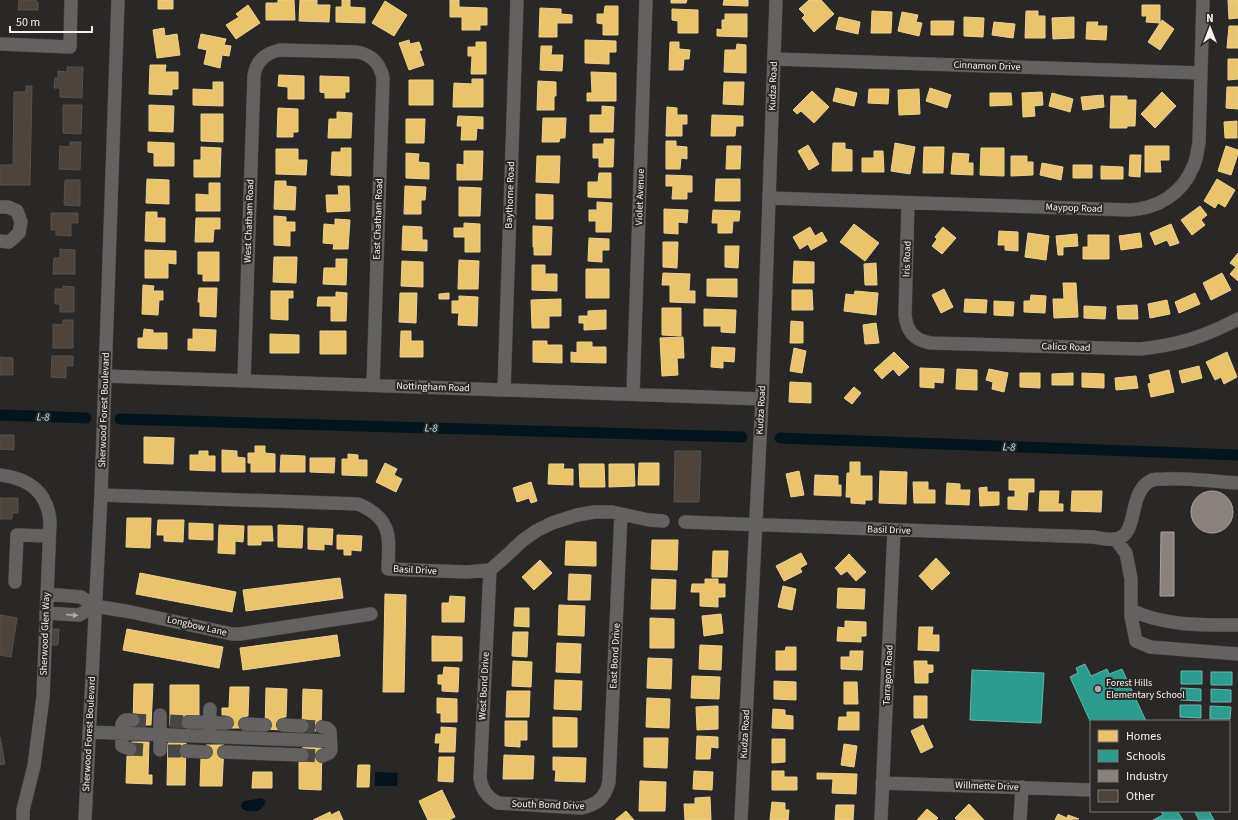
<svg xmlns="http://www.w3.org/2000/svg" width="1238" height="820" font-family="'Source Sans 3',sans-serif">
<rect width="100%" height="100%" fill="#2a2827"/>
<!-- water -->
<path fill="#04141c" d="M375 772 398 773 397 786H375Z
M259 798 264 799C267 805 262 808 258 811H247L242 809 241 805 244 801 252 800Z"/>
<!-- homes -->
<path fill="#e9c46a" stroke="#ecd292" d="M158 0H173V9H158Z
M278 0H294L295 20H266V3H278Z
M300 0H317V5H330L329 22 299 21Z
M342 0H350V7L365 8V23L336 22V7H342Z
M450 0H459V7L487 8V25H480V30H462V17H450Z
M671 0H687L686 3H671Z
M724 0H748V6L723 5Z
M809 0H821L834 14 814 32 802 18 805 15 799 9Z
M1228 0H1238V18L1229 19Z
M385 1 407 15 394 36 372 23Z
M248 5 260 23 236 39 226 25 239 17 236 14Z
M1142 5H1160V23L1146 22 1147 16H1142Z
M605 6H618V35H603V24L597 23V14H604Z
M540 8 561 9V14L572 15V23H557V37H539Z
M672 9 698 10V33H678V21L672 20Z
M872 11 892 12 891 33H871Z
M1026 11H1038V16H1045V38H1025Z
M902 12 918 15 916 22 922 23 919 36 898 31Z
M725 14H747V37L717 36V29L722 30V20H725Z
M839 17 860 22 858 34 836 29Z
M964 17 984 18 983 37 964 36Z
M1074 17V38L1053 39 1052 18Z
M1162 20 1174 29 1160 50 1148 42Z
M931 21H954L953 35H931Z
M994 22 1015 24 1013 38 992 35Z
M1087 22H1098L1097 26H1107L1106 40 1086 39Z
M1229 26H1238V48H1227Z
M164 28 165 36 177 34 180 55 157 58 153 30Z
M201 34 226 39 224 45 231 46 229 56 222 55 220 68 204 64 207 50 198 48Z
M409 40 410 44 419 42 422 50 419 51 424 65 409 70 399 43Z
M585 40 616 41V52H609V64L585 63Z
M476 42H486V74H471L472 56H468V47H476Z
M670 42H679V49L690 50 689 59H684L683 70H669Z
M737 44 746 45V73L724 72 725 50H736Z
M541 46H552L551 55H563L562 71 540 70Z
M1228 59H1238V79L1228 80Z
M150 65H166L165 72H178V89H172V95L149 94Z
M591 72 616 73V101H587V93H592Z
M279 75 304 76V99H288V87L278 86Z
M320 76 349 77V92H345V98H325V93L320 92Z
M472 79H483V107H453L454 83 472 84Z
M409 80H433V105H409Z
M538 81 556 82V96H554V110H537Z
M213 82H223V106L193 105V89L213 90Z
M724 82H744L743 105 723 104Z
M1227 87H1238V109L1226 108Z
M836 88 857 93 854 106 833 101Z
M930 88 951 95 947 108 926 101Z
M869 89H889L888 104 868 103Z
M919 89 920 114 899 115 898 90Z
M812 91 829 107 814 123 801 111 797 114 793 110Z
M1042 92 1043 105 1034 106 1035 116 1023 117 1022 93Z
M1162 92 1176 106 1155 128 1141 114Z
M990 93H1011L1012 105 990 106Z
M1052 93 1073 99 1070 112 1049 106Z
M1103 95 1104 107 1083 110 1081 97Z
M1111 96H1127V100H1136L1135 126H1127V128H1110Z
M149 105 174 106 173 132 149 131Z
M602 106 614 107 613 132H590V115H602Z
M667 107 677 108V115H687V124H682V136H666Z
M278 108 298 109V132H293V137H277Z
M337 112 352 113 351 138H328L329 119H337Z
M201 114H223V142L201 141Z
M712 115 743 116V126H736L735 136H711Z
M458 116 483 117V129L477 128 476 140H461L462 126H457Z
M543 118H566L565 138H560L559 142H542Z
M406 119H425L424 143H406Z
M1237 121V138H1225L1224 122Z
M604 139H614L613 167H599V158H593V144H604Z
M666 141H676V146L687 147V159L681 158 680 169H666Z
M148 142 174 143V166H154V153L148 152Z
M833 143H845V149L852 150V171H832Z
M895 143 915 147 910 174 891 171Z
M808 145 819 164 809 170 798 151Z
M727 146H741L740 169H726Z
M1145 146H1169V160H1160L1161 172H1145Z
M1226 146 1238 150V154L1231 175 1218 171Z
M201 147 221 148 220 177H194V160H201Z
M924 147H944L943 173H923Z
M341 148H351V176L331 175 332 152H341Z
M981 148H1004V176L980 175Z
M276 149H298V160H307L306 175 276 174Z
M464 151H483L482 180H457V164L464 165Z
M874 151H883L884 172H862V158H874Z
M406 153 419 154 418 162 429 163V179L406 178Z
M953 153 969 154 968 163H973V175L951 174Z
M1130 155H1141L1140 177 1129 176Z
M537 156H560L559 183 536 182Z
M1011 156H1027V162H1033V175L1011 176Z
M1042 163 1063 167 1061 180 1040 175Z
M1073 165H1092V178H1073Z
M1101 166 1123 167V179H1101Z
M599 173H611V198L588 197V182H598Z
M666 175 692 176V192H687V199H672L673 186H666Z
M147 179 169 180V204L146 203Z
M716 179H740V201H715Z
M1217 179 1235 190 1225 207 1218 203 1215 208 1204 201Z
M275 181H286V186L296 187 295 210 274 209Z
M209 183H220V211H196V194L209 195Z
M338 186H349L350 211 327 212 326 195H339Z
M405 186 426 187 425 200H421V214H404Z
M459 187 481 188 480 216H459Z
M536 194 553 195V219H536Z
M597 202 612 203 611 232H596V221H589V210H597Z
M1200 206 1207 215 1201 220 1205 225 1192 235 1181 220Z
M664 209 688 210 687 223 678 222V234L664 233Z
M713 210 740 211 739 221H733L732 233H718V223H712Z
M146 212H157V218H165V242L145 241Z
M274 216 286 217V222H295V231H290V246L274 245Z
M196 218H220V229H214L213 242H195Z
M335 219 350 220 348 249H333L334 244 323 243 324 224 335 225Z
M464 223 480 224V252H465V237H454V228H464Z
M854 224 879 243 865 261 840 242Z
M1171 224 1179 243 1170 246 1167 240 1155 245 1150 233Z
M403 226 422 227V240H427V251L402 250Z
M533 226 552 227 551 255H534V247H533Z
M810 227 815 236 822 232 827 241 811 250 808 244 800 249 793 237Z
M943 227 956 238 942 254 932 246 937 239 935 237Z
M999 231 1018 232V251L1005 250V245H998Z
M1028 233 1049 236 1046 260 1025 257Z
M1140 233 1142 247 1121 250 1119 236Z
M1077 234 1078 246 1063 247V255H1058L1056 236Z
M1088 235H1109V259H1083V247H1088Z
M589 238 609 239V250H602V262L588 261Z
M663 242H678L677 268 663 267Z
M725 246H739L738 268 725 267Z
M145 250 176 251V264L168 263V278H145Z
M198 252H219V281H203V274H198Z
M1238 253V281L1230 274 1236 267 1230 263Z
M274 257H297L296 283 273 282Z
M336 259H347L346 285 323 284 324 268H336Z
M459 260 479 261 478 289H458Z
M402 261 423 262V287L401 286Z
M794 261 814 262V283H793Z
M876 263 877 285H865L864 264Z
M532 265H545V274H557V291L532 290Z
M586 269H609V298H586Z
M663 273 690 274 689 291H695V303L670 302V285H662Z
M1222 273 1231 290 1211 300 1203 283Z
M707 279H737V297L707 296Z
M1063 283H1076L1078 317 1054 318 1053 299H1064Z
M143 285 154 286 153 291H163V300H159L158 315 142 314Z
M199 288H217L216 317 200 316V302H198Z
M944 289 953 307 941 313 932 295Z
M792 290H812L813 310H792Z
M271 291H293V298H288V320L271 319Z
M855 291 878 293 876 315 844 311 846 294 854 295Z
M336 292 347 293 346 321H331V306H317L318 297H336Z
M400 293H417L416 323 399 322Z
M449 293V299H439V294Z
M1195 293 1200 304 1179 313 1175 302Z
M1031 295 1046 296 1045 313 1024 312V301H1030Z
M459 296 478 297 477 326 458 325 459 313H452V301H459Z
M561 299V316H549V328H532L531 300Z
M965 299 987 300 986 313 964 312Z
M1167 300 1170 314 1150 318 1148 304Z
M994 301 1014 302 1013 316 994 315Z
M1137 305 1138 319H1118L1117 306Z
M1084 306 1106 307 1105 319 1084 318Z
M662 308H681V336L662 335Z
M704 309 736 310 735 333 721 332V326H704Z
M606 310V329L584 330V323H579V316H588V311Z
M791 321 803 322V343H790Z
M876 323 879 343 865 344 863 325Z
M144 329 153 330V333H167V349L138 348V338H143Z
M193 329 216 330 215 351 188 350V339H193Z
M320 331H346V354H320Z
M401 331H411V341H423V357H400Z
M270 334 299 335V353H270Z
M683 337 684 358H677L678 375 662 376 660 338Z
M533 341H547V345H562V363L533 362Z
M577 342H592V347H606V363L571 362V352L577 353Z
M712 347 735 348 734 362 723 361V368L711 367Z
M794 348 806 351 802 373 790 371Z
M894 352 909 367 899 376 893 369 882 379 874 370Z
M1227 352 1237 377 1224 384 1221 377 1215 380 1206 362Z
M1199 366 1202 378 1182 383 1179 371Z
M920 368 944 369 943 383 934 382V388L920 387Z
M957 369 977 370V390L956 389Z
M989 369 1008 373 1004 392 992 389 993 382 986 380Z
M1169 370 1174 392 1151 397 1148 384 1151 383 1149 375Z
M1020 373H1040V388L1020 387Z
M1073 373V385H1052V374Z
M1082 373 1104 374V388L1082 387Z
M1136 376 1138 388 1116 390 1115 378Z
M790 382 811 383V403L789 402Z
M854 387 861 393 852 404 844 398Z
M144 437 174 438 173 464 144 463Z
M255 446H265V453L275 454V472H251V463H248V453H255Z
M222 450 237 451V457L245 458V472H222Z
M199 451H208V456H215V471L190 470V455H199Z
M348 454 358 455V460H367V476L342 475V459H348Z
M281 455 305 456V472H280Z
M310 458H335L334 473 310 472Z
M850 462H860V476H872V500H865V504L851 503V497H846L847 473H850Z
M385 463 397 469 394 475 402 479 396 492 376 482Z
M639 463H659V485H638Z
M549 464H564L563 469H573V485L548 484Z
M579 464H604L605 487H580Z
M609 464H634L635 486 609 487Z
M799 471 804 495 791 497 786 474Z
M880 471 907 472 906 504 879 503Z
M815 475 838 476V485H841V496L814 495Z
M1009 479H1034V492H1028L1027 510 1008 509V497H1015V490H1009Z
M531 482 537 501 531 503 529 498 517 502 513 488Z
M913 482H928V490H935V503H914Z
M947 483 960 484V490H970L969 505 946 504Z
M987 487V492H999V505L980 506 979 488Z
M1040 491H1059L1058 504H1063V511H1039Z
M1072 491H1102L1101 512 1071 511Z
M127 518H151L150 548 126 547Z
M158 520H184L183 542 164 541V535H157Z
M189 523 213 524V540L189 539Z
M219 525 244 526 243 542 235 541V554L218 553Z
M278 525 303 526 302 548 278 547Z
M248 526H272L273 541H261V545H248Z
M308 528 333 529 332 545 324 544V550L308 549Z
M337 535 362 536 361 551 351 550V555H344V549H337Z
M652 540H678L677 570 651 569Z
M566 541 596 542V566L565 565Z
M713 551H728L727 577H712Z
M801 553 807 564 800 568 802 572 784 581 776 566Z
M849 554 866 572 856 581 847 571 841 575 835 568Z
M936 558 950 573 932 590 919 576Z
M540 560 552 573 534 590 522 577Z
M140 573 236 592 232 612 136 594Z
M569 574 591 575 590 600H568Z
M340 578 343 598 246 611 243 590Z
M652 579 676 580 675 609H651Z
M705 579H718V584H725V597H718V607L700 606V592H691L692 584H705Z
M783 586 796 589 792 610 778 607Z
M838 588 865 589 864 609 837 608Z
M385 594 406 595 404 692H383Z
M450 596 465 597 464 622H442V603H449Z
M559 605 585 606 584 636 558 635Z
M515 608H529V627L514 626Z
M721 614 723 633 704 636 702 616Z
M650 618 674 619V648H650Z
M845 621 866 622V636H861V642L837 641 838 627 845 628Z
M919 627H933L932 635H939V651L918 650Z
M127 629 223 647 219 668 123 650Z
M513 632H528L527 657 512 656Z
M337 635 340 656 243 670 240 648Z
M432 636 462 637V661H432Z
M557 643 581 644 580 673 556 672Z
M700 645 722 646 721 670 699 669Z
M786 647H796V670H776V651H785Z
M850 651H863L862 670 841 669V657H850Z
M648 658 672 659 671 689 647 688Z
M513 661 532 662 531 687 512 686Z
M914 661H927V665H933V672L928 673V683H915Z
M444 667 459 668 458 692 442 691V684H438V675H443Z
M692 676 720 677 719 699 691 698Z
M555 680 582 681 581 710 554 709Z
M774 681 796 682V700L774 699Z
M844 682H857L858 704H844Z
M134 684H153L151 725H133Z
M170 685H199V716L188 715V727L170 726Z
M230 687H249L248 716H246L245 728H226L227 715H222V708H229Z
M266 688 287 689 286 717H283V730L265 729Z
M303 689 322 690 321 731H302Z
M507 691H530L529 717H506Z
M914 696H927V718H914Z
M437 698 457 699V722H441V713H437Z
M647 698 670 699 669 728 646 727Z
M718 706V729L697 730 696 707Z
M773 709 785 710V715L793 716V729L772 728Z
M847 712H859V730H838L839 717H847Z
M553 717 577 718V747H553Z
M505 721H527V740H520V747L505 746Z
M923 725 933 747 921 753 911 731Z
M441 727 456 728 455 752H439L440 743H435L436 734H441Z
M697 736 718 737V748L711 747 710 759H696Z
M644 738H668L667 768 644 767Z
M772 739H785V762L772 763Z
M131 742H149L148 775H152V784L126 783 127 756H130Z
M168 743H186L185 785H167Z
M844 744 857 746 854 767 841 765Z
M206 745H224L222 786H200L201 757H206Z
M303 747 322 748 321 790 299 789V761H302Z
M504 755 534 756 533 779H503Z
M439 757H454L453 782 438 781Z
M553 757 586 758 585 782 555 781 556 770H553Z
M358 765H370L369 787H357Z
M694 771 713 772 712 790 693 789Z
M772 771H784V777H797V790H772Z
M253 772H272V788H252Z
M817 773 857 774 856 794 832 793 833 779H817Z
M640 781 666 782 665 811H639Z
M442 790 455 817 449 820H428L419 801Z
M710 797 711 820H685L684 804H695V798Z
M772 802 785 803V810H789L788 820H770Z
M969 804 984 820H957L955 818Z
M836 805H854L853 820H835Z
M927 809 938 818 936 820H917Z
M339 811 343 820H313L330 812 331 815Z
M626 811 634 820H615Z
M1058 814 1067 818 1068 815 1079 819 1055 820Z"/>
<!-- schools -->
<path fill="#2a9d8f" stroke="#67b6ac" d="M1085 664 1091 676 1107 669 1109 674 1122 669 1146 721H1091V723L1070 677 1078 673 1076 668Z
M972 670 1044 673 1041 723 970 720Z
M1181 671H1202V684H1181Z
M1211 672H1232V685H1211Z
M1181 688 1201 689V701L1180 700Z
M1211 689 1231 690V702H1211Z
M1180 705H1201V718L1180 717Z
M1210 706 1231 707 1230 719H1210Z
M1161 811H1177L1183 820H1153L1163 815Z
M1197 811H1209L1214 820H1199L1195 812Z"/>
<!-- industry -->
<path fill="#8a817c" stroke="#aaa39f" d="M1191 512a21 21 0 1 1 42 0a21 21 0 1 1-42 0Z
M1161 532H1174V596H1160Z"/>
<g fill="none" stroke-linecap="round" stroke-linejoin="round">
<!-- canal -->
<path stroke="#04141c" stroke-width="11" d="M0 415 86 418
M120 419 742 437
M780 438 1238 455"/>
</g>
<!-- building -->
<path fill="#4e443b" stroke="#545251" d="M19 0H36V2H38V10H18Z
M67 67H83L82 98 60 97V88H54L55 78H58V71L67 72Z
M26 86H32L30 185H0V165H13L14 92H26Z
M63 105H82L81 134 63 133Z
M70 142H81L80 170 59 169 60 146 70 147Z
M65 180H80V206L64 205Z
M51 213H78V223H71V236L56 235V230H51Z
M60 249 75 250V274H53L54 258H60Z
M63 286 74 287V312H60V304H55V289H63Z
M63 320H73V348H53V324L63 325Z
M52 356H73V366H66V378L51 377Z
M0 357 13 358V375H0Z
M0 435H14V450L0 449Z
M675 451H701L699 502H674Z
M0 498H18V513H12V519H0Z
M0 615 17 618 11 657 0 655Z
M50 629H59L58 645H50Z
M0 737 5 764 0 765Z"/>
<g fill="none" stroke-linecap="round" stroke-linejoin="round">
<!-- minor-tunnel -->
<path stroke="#484645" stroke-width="13" stroke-dasharray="13 6" stroke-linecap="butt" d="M133 720 152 721
M170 721 188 722
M302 726 322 727
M130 749 149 750
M168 751H186
M302 755 322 756"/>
<!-- minor casing -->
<g stroke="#484645" stroke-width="14">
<path id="minor" d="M0 44 70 47 71 0
M774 59 1201 73
M769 198 1129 210C1157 209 1182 194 1193 167 1197 159 1197 151 1199 143L1203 0
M908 203 905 315C907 332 914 340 931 343L1140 349C1178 345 1204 337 1238 319
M0 207H8L17 211 21 222 19 233 9 242 0 241
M105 376 762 399
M244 381 254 76C256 61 265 53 280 50L357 52C372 55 380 63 383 78L373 385
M504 390 517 0
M633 394 646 0
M0 475C28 478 48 492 50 522L43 697 34 766 23 810V820
M101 495 358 504C393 519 389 537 388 569L467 572 490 570 504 558 522 541 536 531 552 523 577 515 594 512H612L649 520 663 521
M685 522 1093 537C1100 538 1108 540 1115 539 1140 537 1126 492 1152 480 1155 479 1160 479 1164 479 1188 477 1213 482 1238 483
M1116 540 1126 553 1131 579V616L1136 641 1150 647 1238 654
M490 570 480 778C482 790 487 797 498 803L581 808C597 805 605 798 609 782L621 514
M15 582 17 535 49 536
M47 594 81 597 95 606 131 612 232 634H240L371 614
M1131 610C1164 626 1202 625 1238 625
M46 613 79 615 95 606
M188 722 227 723
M245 724 265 725
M283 725 302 726
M322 727 327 728 330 731 331 750 329 753 322 756
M209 730 210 709
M89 732 330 741
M130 749 122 746V724L125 720H133
M160 750V715
M186 751 206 752
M224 752 302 755
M882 783 1091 790
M85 820 101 495 118 0
M741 820 762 399 776 0
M881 820 894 530
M1020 820 1022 787"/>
</g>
<!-- minor -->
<use href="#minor" stroke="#636261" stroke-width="13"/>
</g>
<!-- one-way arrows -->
<defs><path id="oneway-solid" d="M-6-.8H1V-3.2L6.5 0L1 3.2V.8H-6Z"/></defs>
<use fill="#acaaa9" href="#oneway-solid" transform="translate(72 615) rotate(5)"/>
<!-- markers -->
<circle fill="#adabaa" stroke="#2b2826" stroke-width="1.5" cx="1098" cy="689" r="4"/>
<g text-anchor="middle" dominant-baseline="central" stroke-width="4" stroke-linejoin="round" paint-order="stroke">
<!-- street labels -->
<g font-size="10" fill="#f4f2f1" stroke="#2b2826">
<text transform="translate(987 66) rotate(2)">Cinnamon Drive</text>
<text transform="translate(773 86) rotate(-88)">Kudza Road</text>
<text transform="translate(510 195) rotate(-88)">Baythorne Road</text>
<text transform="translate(640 197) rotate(-88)">Violet Avenue</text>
<text transform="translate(1074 208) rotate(2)">Maypop Road</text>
<text transform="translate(378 219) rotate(-88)">East Chatham Road</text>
<text transform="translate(249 221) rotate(-88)">West Chatham Road</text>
<text transform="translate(907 259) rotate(-88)">Iris Road</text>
<text transform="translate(1066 347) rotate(2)">Calico Road</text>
<text transform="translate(433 387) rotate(2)">Nottingham Road</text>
<text transform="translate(104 410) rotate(-88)">Sherwood Forest Boulevard</text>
<text transform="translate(761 410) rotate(-87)">Kudza Road</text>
<text transform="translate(889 530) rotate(2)">Basil Drive</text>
<text transform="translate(415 570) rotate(3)">Basil Drive</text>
<text transform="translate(197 626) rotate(13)">Longbow Lane</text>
<text transform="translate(45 634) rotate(-88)">Sherwood Glen Way</text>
<text transform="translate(615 656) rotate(-87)">East Bond Drive</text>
<text transform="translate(888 675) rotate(-87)">Tarragon Road</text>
<text transform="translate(484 686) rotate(-87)">West Bond Drive</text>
<text transform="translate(89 734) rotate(-87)">Sherwood Forest Boulevard</text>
<text transform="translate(745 734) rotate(-87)">Kudza Road</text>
<text transform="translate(987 786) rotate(2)">Willmette Drive</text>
<text transform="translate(548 805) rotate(2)">South Bond Drive</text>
</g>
<!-- poi labels -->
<g font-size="10" fill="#f4f2f1" stroke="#2b2826" text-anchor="start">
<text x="1106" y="683">Forest Hills<tspan x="1106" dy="12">Elementary School</tspan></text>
</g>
<!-- water labels -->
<g font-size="11" font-style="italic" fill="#c2ebfc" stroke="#2b2826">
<text transform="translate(43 417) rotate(2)">L-8</text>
<text transform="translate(431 428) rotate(2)">L-8</text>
<text transform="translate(1009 447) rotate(2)">L-8</text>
</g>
</g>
<!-- legend -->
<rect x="1090" y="720" width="140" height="92" fill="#2b2826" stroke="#7b7977"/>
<rect x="1098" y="730" width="20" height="12" fill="#e9c46a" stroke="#7b7977"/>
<text x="1126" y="740" font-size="12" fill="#f4f2f1">Homes</text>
<rect x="1098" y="750" width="20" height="12" fill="#2a9d8f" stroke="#7b7977"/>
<text x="1126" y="760" font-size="12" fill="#f4f2f1">Schools</text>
<rect x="1098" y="770" width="20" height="12" fill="#8a817c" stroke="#7b7977"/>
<text x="1126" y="780" font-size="12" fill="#f4f2f1">Industry</text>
<rect x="1098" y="790" width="20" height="12" fill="#4e443b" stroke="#7b7977"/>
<text x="1126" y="800" font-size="12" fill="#f4f2f1">Other</text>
<!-- north arrow -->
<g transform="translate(1210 28)" stroke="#2b2826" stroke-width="3" paint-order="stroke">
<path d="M0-3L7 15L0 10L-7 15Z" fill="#f4f2f1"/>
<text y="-6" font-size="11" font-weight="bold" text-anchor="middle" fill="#f4f2f1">N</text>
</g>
<!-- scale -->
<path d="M10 26v6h82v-6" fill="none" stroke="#f4f2f1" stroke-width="2"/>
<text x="16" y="26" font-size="12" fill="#f4f2f1" stroke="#2b2826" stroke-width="3" paint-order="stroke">50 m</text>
</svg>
